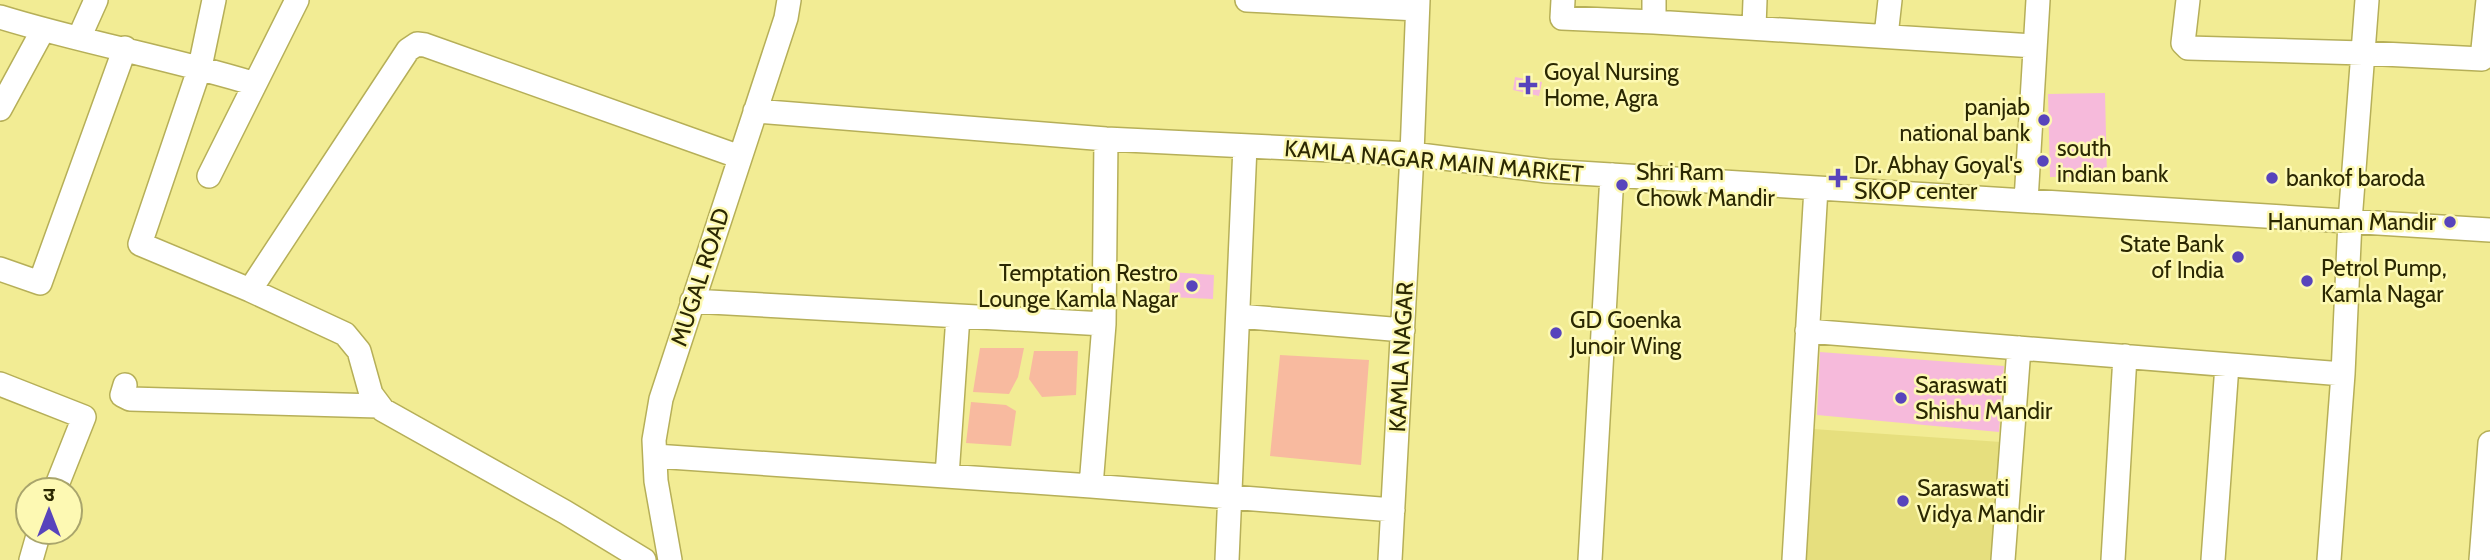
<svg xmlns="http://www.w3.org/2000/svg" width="2490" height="560" font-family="Cabin,'Noto Sans Devanagari',sans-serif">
<rect width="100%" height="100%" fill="#f2ec94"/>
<!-- built -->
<path fill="#e6df7e" d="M1813 429 2001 442 1991 560H1806Z"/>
<!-- green -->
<path fill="#f8ba9f" d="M980 348H1024L1018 377 1009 394 973 392Z
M1034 351H1078L1076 395 1042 397 1029 379Z
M1280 355 1369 360 1361 465 1270 456Z
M971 402 1006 405 1016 411 1011 446 966 443Z"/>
<!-- building -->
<path fill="#f6badb" d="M1515 77 1542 82 1539 96 1513 90Z
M2105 93 2107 176 2050 177 2048 94Z
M1171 272 1214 275 1213 299 1169 297Z
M1820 352 2004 366 1999 432 1817 415Z"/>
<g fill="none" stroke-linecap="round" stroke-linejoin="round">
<!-- minor casing -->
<g stroke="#b6af58" stroke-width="26">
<path id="minor" d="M214 0 200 67 140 244 250 290 345 334 359 351 371 394 383 410 565 512 644 560
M1247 0 1417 9
M1563 0 1562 18 1654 22
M1654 0V22L2035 46
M2188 0 2183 43 2188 48 2363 53 2482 59 2488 0
M0 17C84 43 171 58 255 84
M1754 27 1755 0
M1886 36 1890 0
M79 38 96 0
M0 109 43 30
M755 111 1106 139 1412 154 1547 171 2490 230
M209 176 297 0
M2026 201 2038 0
M0 269 40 283 125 48
M250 290 408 50 417 44 425 45 740 157
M692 301 1104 324
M1238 316 1403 330
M1807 331 2343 374
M0 384 84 417 55 490
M125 385 122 395 130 399 378 406
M655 456 1091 486 1393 510
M947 476 958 316
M1091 486 1104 324 1106 139
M31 560 39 532
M670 560 656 481 654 440 661 399 786 18 789 0
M1227 560 1245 146
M1390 560 1412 154 1418 0
M1590 560 1612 175
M1794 560 1816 188
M2003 560 2019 348
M2113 560 2125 356
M2213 560 2227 365
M2329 560 2343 374 2350 221 2367 0
M2481 560 2490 443"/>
</g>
<!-- minor -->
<use href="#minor" stroke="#fff" stroke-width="23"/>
</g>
<!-- markers -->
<g fill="#5844bc" stroke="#fdf9b3" stroke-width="2.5">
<path d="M1524.5 74.5h7v7h7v7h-7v7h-7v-7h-7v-7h7z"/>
<circle cx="2044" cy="120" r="7"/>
<circle cx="2043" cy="161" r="7"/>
<path d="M1834.5 167.5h7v7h7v7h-7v7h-7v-7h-7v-7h7z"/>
<circle cx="2272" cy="178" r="7"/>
<circle cx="1622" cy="185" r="7"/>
<circle cx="2450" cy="222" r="7"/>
<circle cx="2238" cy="257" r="7"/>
<circle cx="2307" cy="281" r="7"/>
<circle cx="1192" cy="286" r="7"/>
<circle cx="1556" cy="333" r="7"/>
<circle cx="1901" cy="398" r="7"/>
<circle cx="1903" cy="501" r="7"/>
</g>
<g text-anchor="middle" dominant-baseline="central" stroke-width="5" stroke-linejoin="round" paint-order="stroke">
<!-- poi labels -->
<g font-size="23" fill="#2b2802" stroke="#fdf9b3" text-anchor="start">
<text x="1544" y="72">Goyal Nursing<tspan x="1544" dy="26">Home, Agra</tspan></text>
<text x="2030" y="107" text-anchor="end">panjab<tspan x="2030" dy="26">national bank</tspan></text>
<text x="2057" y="148">south<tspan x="2057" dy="26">indian bank</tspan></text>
<text x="1854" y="165">Dr. Abhay Goyal's<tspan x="1854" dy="26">SKOP center</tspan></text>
<text x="1636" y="172">Shri Ram<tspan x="1636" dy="26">Chowk Mandir</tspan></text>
<text x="2286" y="178">bankof baroda</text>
<text x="2436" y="222" text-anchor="end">Hanuman Mandir</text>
<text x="2224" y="244" text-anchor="end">State Bank<tspan x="2224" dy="26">of India</tspan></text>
<text x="2321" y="268">Petrol Pump,<tspan x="2321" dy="26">Kamla Nagar</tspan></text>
<text x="1178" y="273" text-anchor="end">Temptation Restro<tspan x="1178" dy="26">Lounge Kamla Nagar</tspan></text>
<text x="1570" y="320">GD Goenka<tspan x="1570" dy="26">Junoir Wing</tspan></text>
<text x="1915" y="385">Saraswati<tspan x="1915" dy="26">Shishu Mandir</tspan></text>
<text x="1917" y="488">Saraswati<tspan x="1917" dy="26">Vidya Mandir</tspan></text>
</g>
<!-- street labels -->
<g font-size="23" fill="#2b2802" stroke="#fdf9b3">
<text transform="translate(1434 161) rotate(5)">KAMLA NAGAR MAIN MARKET</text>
<text transform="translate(700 277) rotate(-72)">MUGAL ROAD</text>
<text transform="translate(1401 357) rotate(-87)">KAMLA NAGAR</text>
</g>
</g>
<!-- north arrow -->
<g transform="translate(49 511)"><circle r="33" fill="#fdf9b3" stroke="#a9a56c" stroke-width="2"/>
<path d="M0-5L12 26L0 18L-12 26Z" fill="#5844bc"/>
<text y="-10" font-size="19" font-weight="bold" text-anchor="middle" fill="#2b2802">उ</text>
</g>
</svg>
